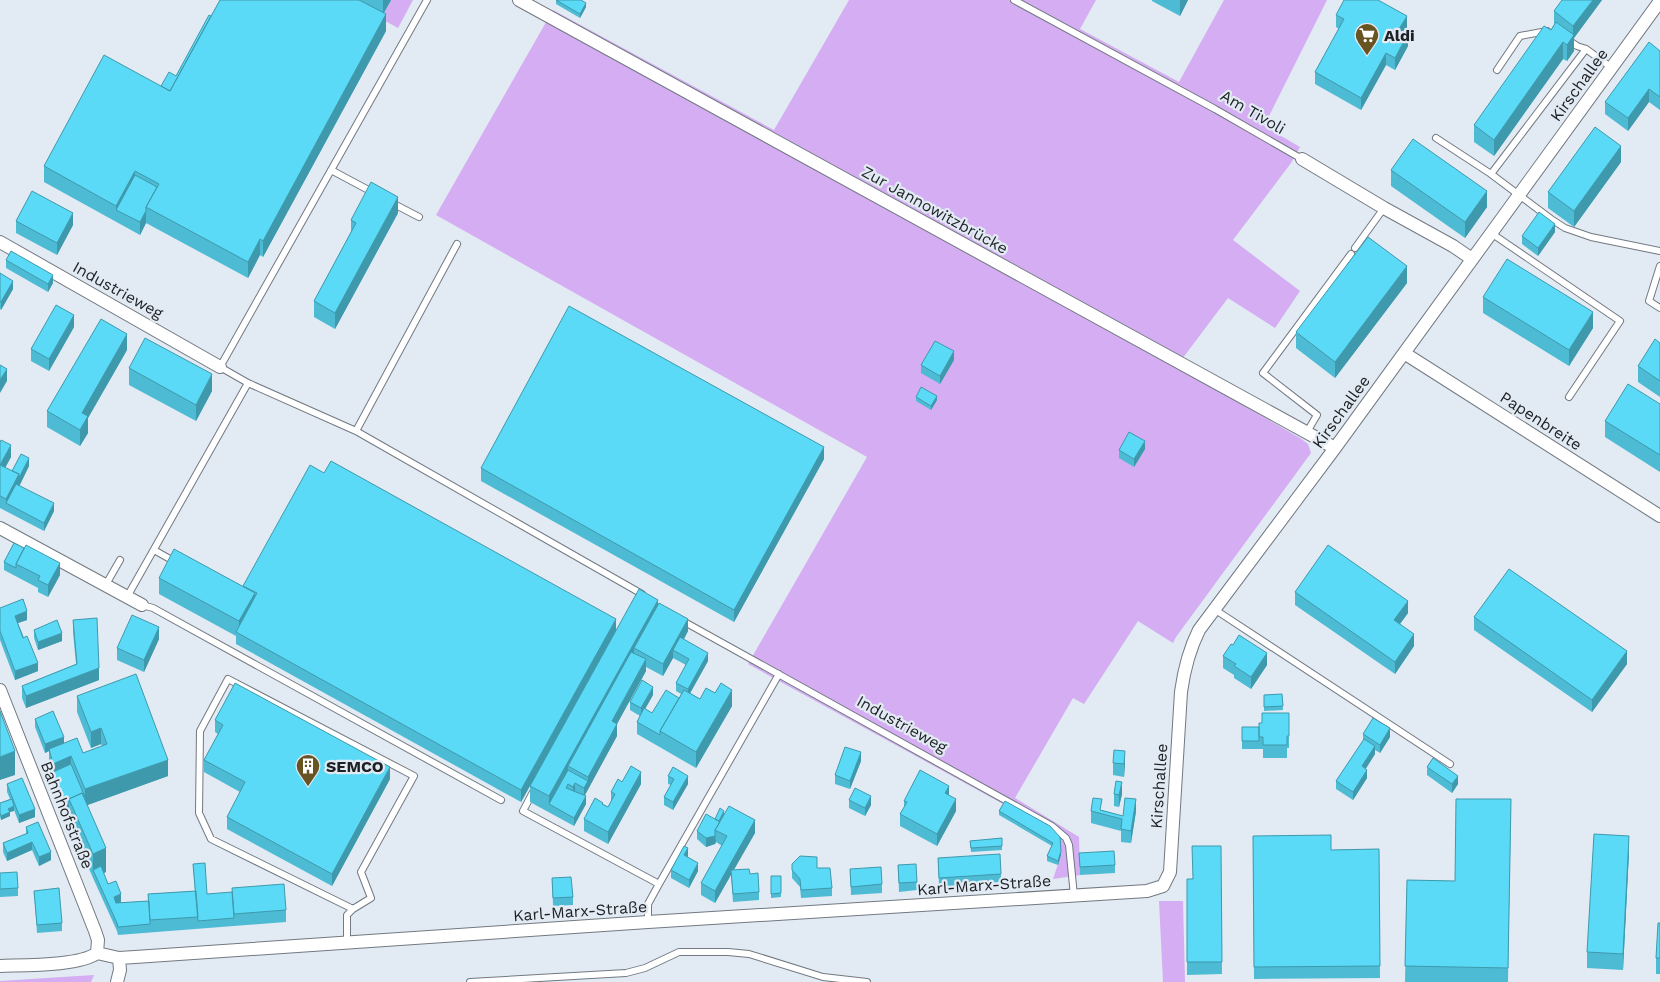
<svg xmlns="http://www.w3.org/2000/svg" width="1660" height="982" font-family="'Work Sans',sans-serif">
<rect width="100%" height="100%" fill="#e2eaf3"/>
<!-- green -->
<path fill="#d4adf2" d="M347 0H413L398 28Z
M849 0H1096L1080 29 1179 82 1224 0H1327L1264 126 1300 147 1291 163 1233 240 1300 291 1275 328 1228 298 1176 367 1300 438 1308 444 1311 453 1176 637 1173 643 1138 621 1084 704 1073 698 1015 798 1079 837 1080 875 1053 879 1061 855 1060 841 1005 805 748 664 867 457 436 215 553 10 774 130Z
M1159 901H1183L1185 982H1163Z
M94 975 91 982H0V981Z"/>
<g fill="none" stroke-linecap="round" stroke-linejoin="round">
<!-- service casing -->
<g stroke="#727981" stroke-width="8">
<path id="service" d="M427 0 220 367 248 383 356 431 642 594 640 597
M1014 0 1215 109 1302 159
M1567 39 1577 46 1586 49 1612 68
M1497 70 1520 36 1547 31
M1436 138 1491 174 1551 219 1565 228 1591 237 1660 251
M331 170 374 193
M1491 174 1586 49
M392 203 419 217
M1491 233 1620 321 1569 397
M1355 248 1384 208
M1660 266 1649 301 1660 308
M356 431 457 244
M1307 432 1317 415 1263 373 1351 254
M154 550 177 563
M105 586 120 560
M127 597 248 383
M142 605 153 608 501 800
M1214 609 1450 764
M681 620 1052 826 1066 838 1069 845 1074 896
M533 792 523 811 659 884
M648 922V904L659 884 779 674
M347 942V915L353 909 211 839 199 813 200 731 228 679 414 776 361 872 371 898 353 909
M470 982 626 973 645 968 679 952H728L749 954 823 977 867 982"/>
</g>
<!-- minor casing -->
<g stroke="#727981" stroke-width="14">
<path id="minor" d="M519 0 1335 448
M1302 159 1384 208 1453 246 1472 259
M0 242 220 367
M1404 353 1660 516
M0 528 142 605
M0 690 95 931 98 940 97 953
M0 966C23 965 80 966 97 953L119 958 135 957 648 922 1147 891 1163 886 1170 872 1181 692C1184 670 1189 650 1199 630L1335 448 1660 1
M117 982 120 970 119 958"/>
</g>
<!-- service -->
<use href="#service" stroke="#fff" stroke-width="6"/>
<!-- minor -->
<use href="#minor" stroke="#fff" stroke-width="12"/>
</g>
<!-- wall -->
<path fill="#4dbbd4" d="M220 0H391L384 13 386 31 263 257 260 255 248 278 146 223 140 235 44 182V166L176 76Z
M556 0 586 7 580 18 556 4Z
M1152 0H1188L1180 16 1152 1Z
M1602 0 1574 38V51L1567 61 1563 59 1494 156 1474 142V125L1555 24H1554V11Z
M1336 15 1407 28 1405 32 1408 46 1395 70 1386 65 1361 110 1315 84V72L1339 29 1336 27Z
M1660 51V110L1649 102 1628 131 1605 114V102Z
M1621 162 1574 227 1548 208V192Z
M1391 170 1487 207 1465 238 1391 186Z
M398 213 335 329 314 317V301L351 232V220Z
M16 221 73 225 57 255 16 233Z
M1555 232 1538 256 1522 244V236Z
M6 260 53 283 48 292 6 268Z
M0 273 13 289 1 310 0 309Z
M1407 283 1335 378 1296 348V332Z
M1483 297 1593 328 1569 366 1483 313Z
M74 327 49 371 31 361V349Z
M1660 343V397L1638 382V366Z
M127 350 88 418V433L80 446 47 427V411Z
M954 360 940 384 921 373V365Z
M129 368 212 391 196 421 129 385Z
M916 397 937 400 931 410 916 401Z
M1660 404V472L1605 437V421Z
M0 443 11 457 5 468 12 471 29 466 19 485 54 511 44 531 0 508Z
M1145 449 1134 467 1119 458V450Z
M824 459 734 622 481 481V468Z
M14 543 60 575 48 597 38 592V588L4 570V562Z
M159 578 243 586 616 631 521 802 236 644V636L159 594Z
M1295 592 1408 613 1400 624 1414 646 1395 674 1295 605Z
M658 604 688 631 684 639 708 661 690 693 700 699 732 706 696 768 637 734V722L640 716 630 710V702L653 695 645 709 652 713 679 698 681 694 676 691V683L686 665 673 658 663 676 646 667V671L617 724V736L584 796 586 804 574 826 530 802V786Z
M0 608 27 620 18 623 38 671 15 680 0 640Z
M1474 617 1627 664 1592 712 1474 630Z
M73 620 99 680 26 708 22 698V686L76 664 73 632Z
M34 630 62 641 38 650 34 638Z
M159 639 144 672 117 660V648Z
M1223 656 1267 665 1251 689 1234 678V675L1223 668Z
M1282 694 1283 710 1264 711V695Z
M77 696 168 776 87 805 106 872 103 873 108 884 121 902 119 903 148 901V894L195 891 193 864 207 894 286 910V922L118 935 117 931 93 878 69 822V812L66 813 53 780 49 765V751L45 753 35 727V719L64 743 83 753 102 746 101 744 91 748 77 712Z
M1289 713V748H1287V758H1263V749H1242V727H1259L1262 723Z
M215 720 390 779 332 886 227 829V817L240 792 204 772V760L218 734 215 732Z
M1363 734 1390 737 1380 753 1375 750V754L1365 769 1367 778 1353 800 1336 789V781L1363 741Z
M861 761 850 789 835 784V775Z
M1113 763H1125L1124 777 1113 775Z
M1427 767 1458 784 1452 793 1427 775Z
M668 776 688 784 673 810 664 805V797L671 785 668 784Z
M622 782 641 784 608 844 584 831V819L603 804 608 807 611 801V792Z
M7 784 35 817 19 823 14 810 10 812V816L1 820 0 817V803L10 799 7 792Z
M1114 794H1122L1119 807 1114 806Z
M949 795 956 811 937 846 900 826V814L904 808V801Z
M1511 799 1508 982H1405L1407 880 1455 881Z
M849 800 871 805 865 816 849 808Z
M1102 810 1123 816 1136 811 1131 843 1121 842V831L1091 823V811Z
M999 811 1060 837 1061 855 1058 865 1047 861V856L1052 846 999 815Z
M724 814 755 833 733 870 750 874 759 892V900L733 902 731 874 715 903 701 895V883L722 846 716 842 715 844 706 847 697 839V831L715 819Z
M26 827 51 860 39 866 32 850 7 861 3 852V843L26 834Z
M1253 836 1331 850 1379 849 1380 978 1254 979Z
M1002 838V850L971 852 970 841Z
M1221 846 1222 974 1187 975V879H1192Z
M1629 852 1623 970 1587 968V952Z
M1079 853 1115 865V873L1080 875Z
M688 856V857L698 871 689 888 671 878V870Z
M938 858 1001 874V882L939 887Z
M792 864 817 868 832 888V896L801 898 800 887 792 878Z
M898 865 917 882V890L899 892Z
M850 869 882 884V893L851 895Z
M0 873 18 888V896L0 897Z
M771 876H781V897L771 898Z
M552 878 573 897V905L553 906Z
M34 891 62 923V931L37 933Z
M1660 923V974H1656V958Z"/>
<!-- shaded-wall -->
<path fill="#3f99ac" d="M383 0H391L383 14Z
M1180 0H1188L1180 16Z
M1593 0H1602L1574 38V51L1567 61V45L1573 36V26Z
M586 3V7L580 18V14Z
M386 14V31L263 257V241Z
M1407 16V28L1399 41V29Z
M1408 34V46L1395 70V58Z
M1563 42V59L1494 156V140Z
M1386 53V65L1361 110V98Z
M1649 89V102L1628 131V118Z
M1621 146V162L1574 227V211Z
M135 171V188L116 210V206Z
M1487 191V207L1465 238V222Z
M398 197V213L335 329V313Z
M146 211V223L140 235V222Z
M73 213V225L57 255V243Z
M1555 224V232L1538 256V248Z
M260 239V255L248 278V262Z
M1407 266V283L1335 378V362Z
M53 275V283L48 292V284Z
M13 281V289L1 310V302Z
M1593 312V328L1569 366V350Z
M74 315V327L49 371V359Z
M127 334V350L88 418V433L80 446V430L82 413Z
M954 351V360L940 384V376Z
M7 369V381L0 393V380Z
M212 374V391L196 421V405Z
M937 396V400L931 410V406Z
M1145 441V449L1134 467V459Z
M11 445V457L0 477V465Z
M824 447V459L734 622V610Z
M29 458V466L19 487V478Z
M19 474V487L6 503V499Z
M54 503V511L44 531V523Z
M60 563V575L48 597V585Z
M255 593V609L239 633V621Z
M658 600V616L634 648V660L568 766V778L549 804V796Z
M1408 601V613L1394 632V620Z
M27 611V620L15 624V616Z
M616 619V631L521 802V790Z
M688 619V631L677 652 673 650V658L663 676V664Z
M159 627V639L144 672V660Z
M62 633V641L38 650V642Z
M1414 634V646L1395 674V662Z
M1627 651V664L1592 712V700Z
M708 653V661L688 697V689Z
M1267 653V665L1251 689V677Z
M646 659V671L612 733V721Z
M38 663V671L15 680V671Z
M99 668V680L26 708V696Z
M653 687V695L641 716V708Z
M732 690V706L696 768V752Z
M617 724V736L584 797V788L588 781V777Z
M101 728V744L91 748V732Z
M1390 728V737L1380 753V745Z
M64 737V745L49 749V751L45 753V744Z
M1375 746V754L1362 775V766Z
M15 751V775L0 780V757Z
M1125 751V763L1124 777V764Z
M861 752V761L850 789V781Z
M71 756V772H53V780V764Z
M168 760V776L85 806V789Z
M390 767V779L332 886V874Z
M1367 770V778L1353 800V792Z
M641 772V784L608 844V832Z
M688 776V784L673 810V802Z
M1458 776V784L1452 793V784Z
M1122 782V794L1119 807V795Z
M575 783V792L573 795V787Z
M949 786V798L945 793Z
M586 796V804L574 826V818Z
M871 796V805L865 816V808Z
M956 799V811L937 846V834Z
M1136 799V811L1131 843V831Z
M69 804V812L66 813V805Z
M14 806V811L10 812V816L1 820V816L8 809Z
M35 809V817L19 823V815Z
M724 811V815L719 825V821Z
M755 820V833L715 903V891Z
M715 834 716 842 715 844 706 847V838Z
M1629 836V852L1623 970V954Z
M32 842V850L7 861V853Z
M106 848V872L96 877 93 870V854Z
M688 848V856L684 863V855Z
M1061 851V855L1058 865V861Z
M51 852V860L39 866V857Z
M698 863V871L689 888V880Z
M121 894V902L114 905V897Z"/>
<!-- building -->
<path fill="#5adaf6" stroke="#3f99ac" d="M220 0H359L386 14 263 241 260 239 248 262 146 207 159 184 135 171 116 206 44 166 104 55 170 91Z
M556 0H581L586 3 580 14Z
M1344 0H1378L1407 16 1399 29 1408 34 1395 58 1386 53 1361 98 1315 72 1344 19 1336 15Z
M1562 0H1593L1573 26 1554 11Z
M209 15 211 16 170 91 161 86 169 72 176 76Z
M1556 22 1574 35 1567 45 1563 42 1494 140 1474 125 1544 26 1551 30Z
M1649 42 1660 51V97L1649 89 1628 118 1605 102Z
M1595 127 1621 146 1574 211 1548 192Z
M1413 139 1487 191 1465 222 1391 170Z
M135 175 157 187 146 207V211L140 222 116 210Z
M371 182 398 197 335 313 314 301 356 223 351 220Z
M32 191 73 213 57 243 16 221Z
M1539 212 1555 224 1538 248 1522 236Z
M1368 237 1407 266 1335 362 1296 332Z
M11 251 53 275 48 284 6 260Z
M1507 259 1593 312 1569 350 1483 297Z
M0 273 13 281 1 302 0 301Z
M56 305 74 315 49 359 31 349Z
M569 306 824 447 734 610 481 468Z
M101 319 127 334 82 413 88 416 80 430 47 411Z
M145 338 212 374 196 405 129 368Z
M1655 339 1660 343V381L1638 366Z
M935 341 954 351 940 376 921 365Z
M0 365 7 369 0 380Z
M1628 384 1660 404V455L1605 421Z
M921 387 937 396 931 406 916 397Z
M1129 432 1145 441 1134 459 1119 450Z
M1 440 11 445 0 465 19 474 6 499 0 496V443Z
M21 454 29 458 19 478V474L12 471Z
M331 461 616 619 521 790 236 632 257 593 243 586 310 465 324 473Z
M16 484 54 503 44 523 6 503Z
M14 543 24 548 16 564V568L4 562Z
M26 545 60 563 48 585 38 580 40 576 16 564Z
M1328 545 1408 601 1394 620 1414 634 1395 662 1295 592Z
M174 549 255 593 239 621 159 578Z
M1509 569 1627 651 1592 700 1474 617Z
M639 589 658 600 549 796 530 786Z
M23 599 27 611 15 616 23 638 27 636 38 663 15 671 0 631V608Z
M659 603 688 619 663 664 634 648Z
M132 615 159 627 144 660 117 648Z
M97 618 99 668 26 696 22 686 77 664 73 620Z
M57 620 62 633 38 642 34 630Z
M1239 635 1267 653 1251 677 1234 666 1236 664 1223 656 1231 644 1233 645Z
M680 637 708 653 688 689 676 683 689 659 673 650Z
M631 652 646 659 612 721 617 724 588 777 568 766Z
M136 674 168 760 85 789 71 756 53 764 49 749 77 738 83 753 107 744 101 728 91 732 77 696Z
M642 680 653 687 641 708 630 702Z
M235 683 390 767 332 874 227 817 245 782 204 760 223 725 215 720Z
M721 683 732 690 696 752 660 731 684 690 700 699 706 688 715 693Z
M666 690 679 698 660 731V735L637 722 644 708 652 713Z
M1282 694 1283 706 1264 707V695Z
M0 711 15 751 0 757Z
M53 711 64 737 45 744 35 719Z
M1262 713H1289V736H1287V745H1263V737H1259V723H1262Z
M1373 718 1390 728 1380 745 1363 734Z
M1242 727H1259V741H1242Z
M1364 739 1375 746 1362 766 1367 770 1353 792 1336 781Z
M845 747 861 752 850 781 835 775Z
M1114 750 1125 751 1124 764 1113 763Z
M1433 758 1458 776 1452 784 1427 767Z
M71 764 85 797 82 793 69 799V804L66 805 53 772Z
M631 766 641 772 608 832 584 819 595 798 603 803 602 804 608 807 615 794 611 792 618 779 622 782Z
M673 767 688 776 673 802 664 797 674 779 668 776Z
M568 770 588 781 584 788 575 783 573 787 568 784 566 788 586 796 574 818 549 804Z
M920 770 949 786 945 793 956 799 937 834 900 814 907 802 904 801Z
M22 778 35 809 19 815 7 784Z
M1116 781 1122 782 1119 795 1114 794Z
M855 788 871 796 865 808 849 800Z
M82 793 106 848 93 854 69 799Z
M1093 798 1102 799 1100 810 1123 816 1125 798 1136 799 1131 831 1121 829 1122 819 1091 811Z
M12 799 14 806 8 809 10 812 1 816 0 813V803Z
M1456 799H1511L1508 968 1405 966 1407 880 1455 881Z
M1005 801 1050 826 1060 837 1061 851 1058 861 1047 856 1053 843 999 811Z
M729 806 755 820 715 891 701 883 727 836 715 830Z
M720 808 724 811 719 821 715 819Z
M706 814 720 822 715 830V836L706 838 697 831Z
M38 822 51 852 39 857 32 842 7 853 3 843 28 833 26 827Z
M1594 834 1629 836 1623 954 1587 952Z
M1331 835V850L1379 849 1380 966 1254 967 1253 836Z
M1002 838V846L971 848 970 841Z
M684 846 688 848 684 855 698 863 689 880 671 870Z
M1192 846H1221L1222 962H1187V879H1193Z
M1114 851 1115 865 1080 867 1079 853Z
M1000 854 1001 874 939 878 938 858Z
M800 856 817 857V868H830L832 888 801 890 800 879 792 870V864Z
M205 863 207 894 232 892 234 918 198 921 193 864Z
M916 864 917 882 899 883 898 865Z
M101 866 108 884 116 881 121 894 114 897 116 903 149 901 150 924 118 927 117 923 93 870Z
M881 867 882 884 851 887 850 869Z
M749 869 750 874 758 873 759 892 733 894 731 870Z
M17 872 18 888 0 889V873Z
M771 876H781V893L771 894Z
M571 877 573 897 553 898 552 878Z
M284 884 286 910 234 914 232 888Z
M59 888 62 923 37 925 34 891Z
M196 891 198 917 150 920 148 894Z
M1658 923H1660V958H1656Z"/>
<!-- icons -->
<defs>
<g id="supermarket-pin" transform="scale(1.25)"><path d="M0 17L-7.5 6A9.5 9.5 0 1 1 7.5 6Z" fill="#675422" stroke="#e2eaf3"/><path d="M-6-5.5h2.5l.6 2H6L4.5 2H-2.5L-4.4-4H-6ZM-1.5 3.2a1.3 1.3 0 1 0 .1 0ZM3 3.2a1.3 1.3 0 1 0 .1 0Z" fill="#fff"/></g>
<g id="building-pin" transform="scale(1.25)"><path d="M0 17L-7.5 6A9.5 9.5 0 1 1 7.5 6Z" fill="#675422" stroke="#e2eaf3"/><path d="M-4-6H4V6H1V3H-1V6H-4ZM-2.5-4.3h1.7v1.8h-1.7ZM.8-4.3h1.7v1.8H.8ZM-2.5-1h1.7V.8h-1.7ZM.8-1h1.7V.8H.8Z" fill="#fff"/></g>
</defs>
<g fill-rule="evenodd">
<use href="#supermarket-pin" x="1367" y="35"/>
<use href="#building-pin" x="308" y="766"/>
</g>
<g text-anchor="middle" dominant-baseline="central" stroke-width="4.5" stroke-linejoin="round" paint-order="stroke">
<!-- poi labels -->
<g font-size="16" font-weight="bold" fill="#1d2124" stroke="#e2eaf3" text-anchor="start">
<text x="1384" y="35">Aldi</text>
<text x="326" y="766">SEMCO</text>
</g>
<!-- street labels -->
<g font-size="16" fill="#1d2124" stroke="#e2eaf3">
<text transform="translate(1579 85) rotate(-54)">Kirschallee</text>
<text transform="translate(1253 112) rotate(30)">Am Tivoli</text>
<text transform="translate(935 210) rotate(29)">Zur Jannowitzbrücke</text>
<text transform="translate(118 290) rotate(29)">Industrieweg</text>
<text transform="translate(1341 412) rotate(-54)">Kirschallee</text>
<text transform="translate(1541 421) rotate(33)">Papenbreite</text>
<text transform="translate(902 724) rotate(29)">Industrieweg</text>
<text transform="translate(1159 786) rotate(-86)">Kirschallee</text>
<text transform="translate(67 815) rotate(68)">Bahnhofstraße</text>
<text transform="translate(984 885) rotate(-4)">Karl-Marx-Straße</text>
<text transform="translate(580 911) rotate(-4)">Karl-Marx-Straße</text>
</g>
</g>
</svg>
